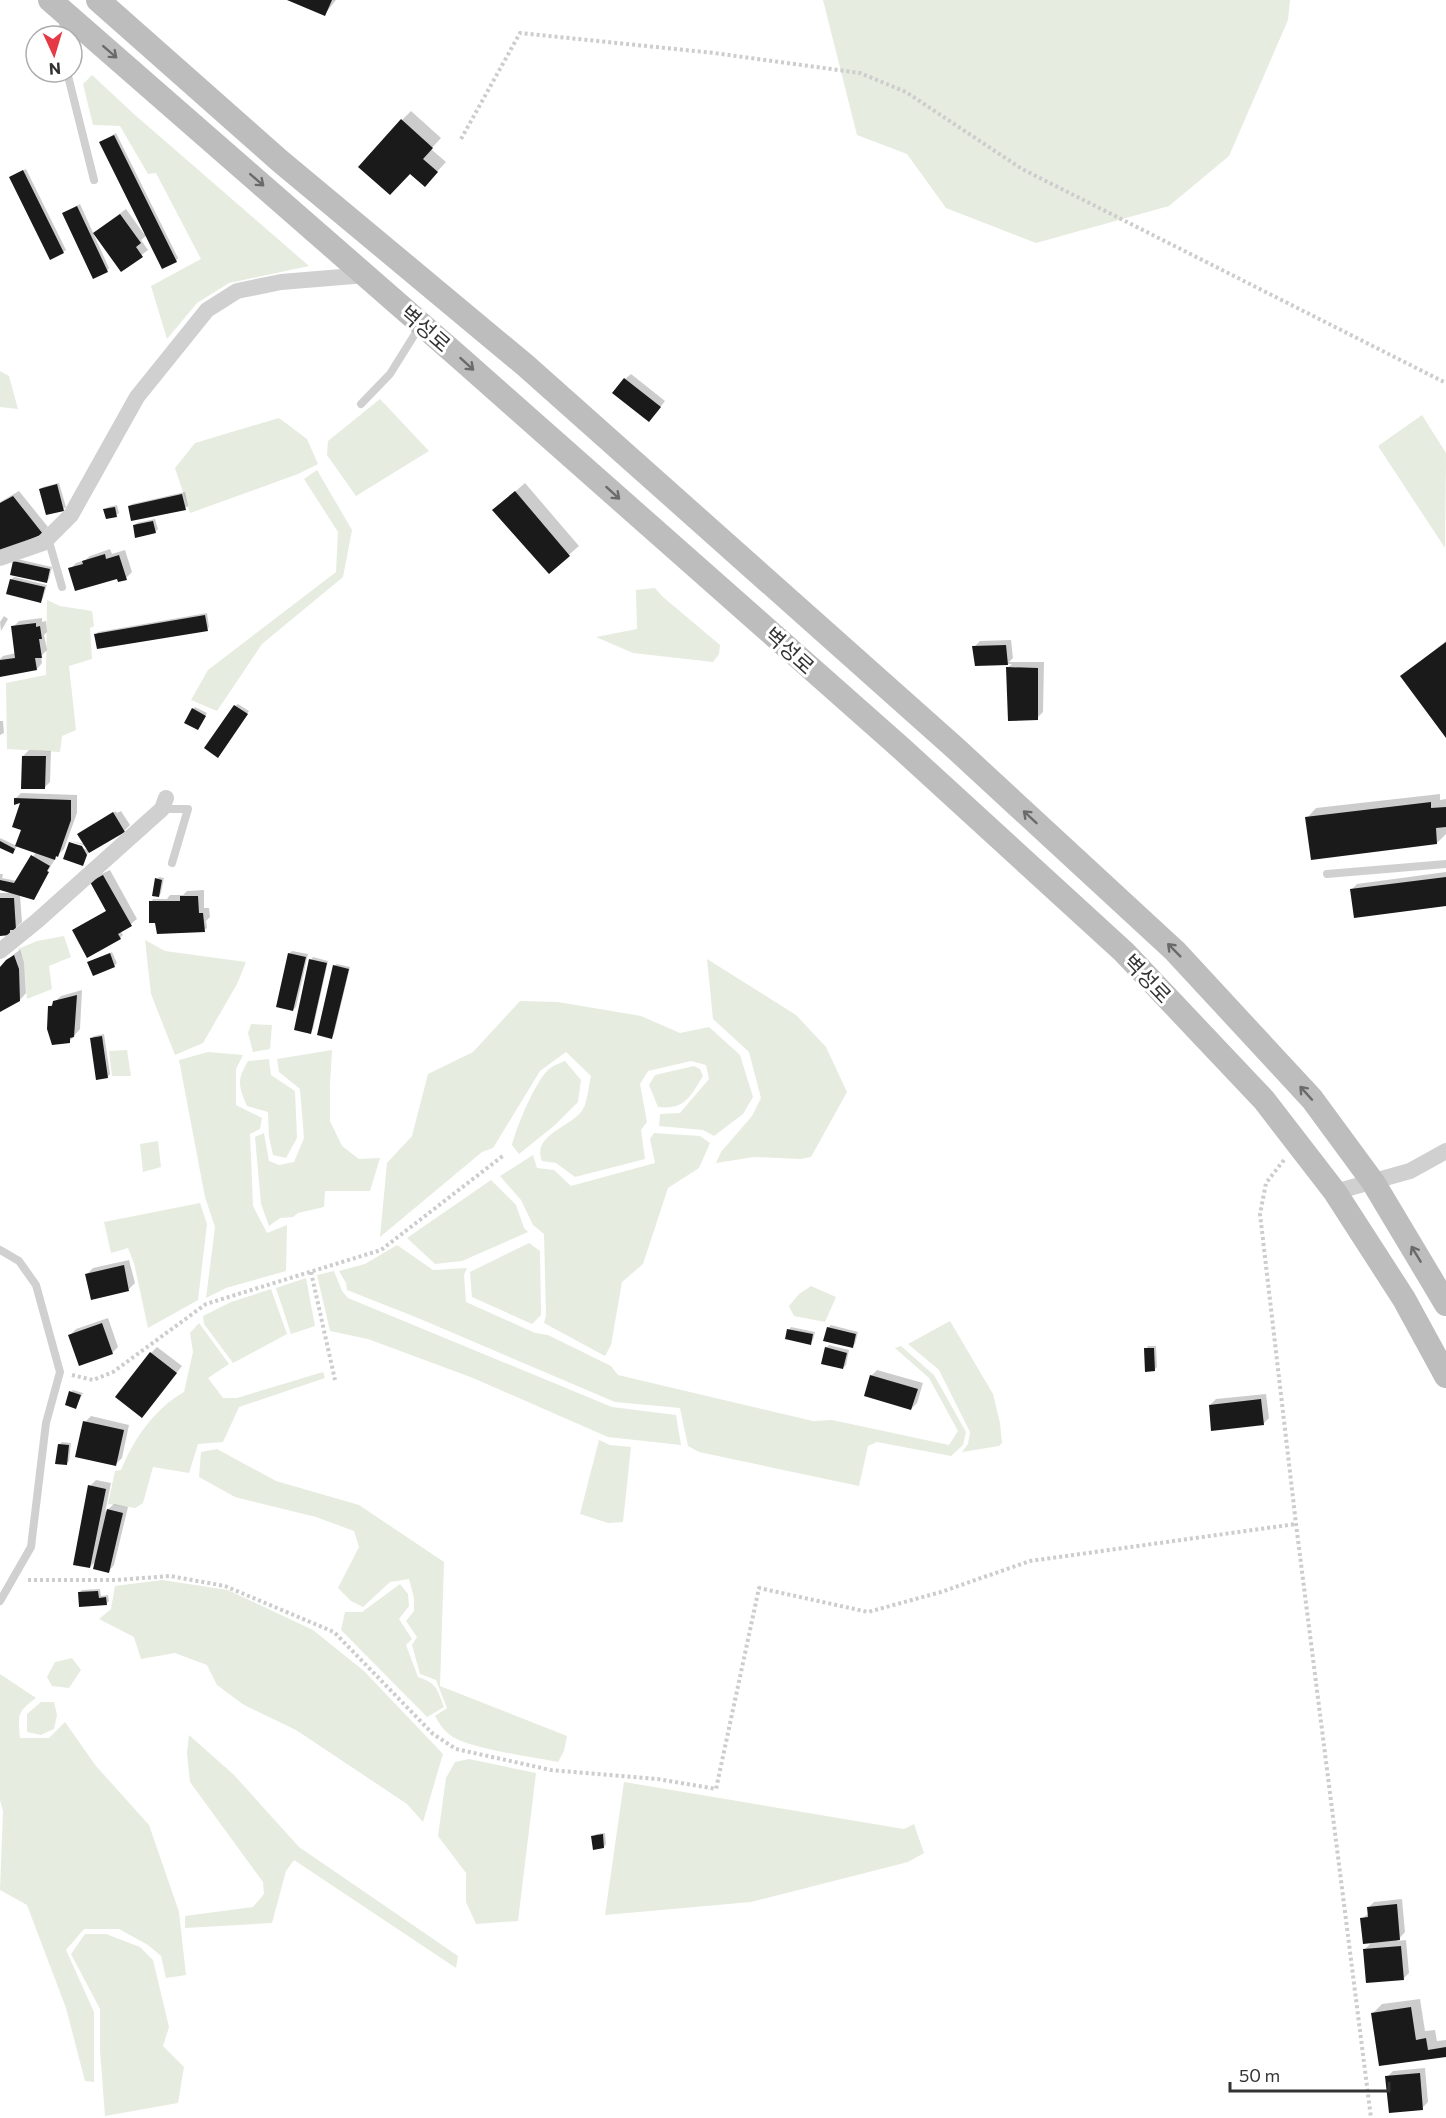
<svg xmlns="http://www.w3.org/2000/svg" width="1446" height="2118" font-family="Commissioner,'Noto Sans KR',sans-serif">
<rect width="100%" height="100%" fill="#fff"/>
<!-- green -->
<path fill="#e6ecdf" d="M823 0H1290L1288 20 1229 156 1169 206 1036 243 946 208 907 154 857 135Z
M92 75 135 115 309 266 229 283 197 303 167 339 151 286 201 259 156 173 148 174 120 126 93 125 83 84Z
M0 371 9 376 18 409 0 407Z
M380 399 429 451 356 496 327 455 328 441Z
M1422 415 1446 453 1445 548 1378 446Z
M279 418 307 439 318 464 298 474 190 513 175 468 195 443Z
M317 470 352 530 343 577 262 644 217 711 191 700 208 670 336 572 338 532 304 479Z
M655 588 663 597 720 645 719 654 713 662 633 653 596 637 637 629 636 590Z
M47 600 60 606 92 611 94 626 90 628 92 659 69 666 76 730 62 736 60 752 7 749 6 683 46 675Z
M64 936 71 957 49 966 52 989 27 999 24 961 18 949 37 941Z
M145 940 165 951 246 962 237 984 203 1043 175 1055 151 994Z
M707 959 796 1015 826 1047 847 1092 811 1157 800 1159 754 1157 716 1163 721 1152 752 1116 761 1098 749 1052 713 1019Z
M520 1001 558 1002 641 1016 680 1033 709 1027 740 1055 753 1097 743 1114 714 1136 703 1130 659 1126 660 1114 680 1113 709 1079 706 1065 691 1061 648 1071 640 1084 647 1122 641 1130 645 1159 575 1177 556 1163 542 1161C531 1134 573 1127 583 1109 587 1103 589 1084 591 1076L566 1052 540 1071 493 1148 482 1152 380 1237 387 1163 412 1136 428 1074 473 1052Z
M251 1024 272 1025 270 1049 253 1052 248 1033Z
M127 1050 131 1076H112L109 1051Z
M332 1050 330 1085V1121L342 1146 359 1159 380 1158 370 1191H325L324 1207 298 1213 293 1217 280 1218 269 1226 261 1204 255 1137 264 1133 269 1161 279 1165 294 1162 304 1138 300 1089 279 1072 277 1059Z
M208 1052 243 1055 236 1069V1105L262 1118 260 1129 250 1134 253 1206 267 1233 287 1225 286 1271 226 1288 206 1298 215 1227 205 1197 179 1060Z
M269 1059 271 1075 295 1091 297 1138 286 1158 273 1155 269 1137 268 1112 247 1106C238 1085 237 1080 248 1061Z
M565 1061 581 1080 578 1102 555 1125 519 1154 512 1145C516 1128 535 1082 548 1070 552 1066 560 1063 565 1061Z
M694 1066 700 1069 703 1076C690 1097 685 1110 658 1107L649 1085 655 1075Z
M654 1133 700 1136 710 1143 699 1168 668 1188 643 1264 622 1282 611 1345 605 1356 544 1323 546 1316 544 1234 533 1225 521 1200 500 1176 533 1155 537 1168 554 1170 571 1186 655 1163 650 1139Z
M158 1141 161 1167 143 1172 140 1144Z
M491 1180 516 1205 524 1228 528 1232 462 1261 435 1264 407 1238Z
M200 1203 207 1224 198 1300 148 1328 134 1263 128 1248 111 1253 104 1222Z
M529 1243 540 1251 541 1315 532 1324 472 1297 470 1272Z
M397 1245 433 1270 467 1268 464 1275 466 1302 535 1333 548 1335 611 1366 618 1375 813 1421 832 1420 949 1445 958 1431 929 1378 895 1348 901 1346 934 1375 966 1432 963 1445 951 1456 877 1442 868 1446 859 1486 699 1452 688 1446 680 1408 615 1402 418 1318 347 1290 346 1283 339 1271 365 1264Z
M334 1271 342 1291 348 1298 612 1407 676 1415 681 1445 608 1437 473 1378 368 1339 330 1331 317 1275Z
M306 1278 315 1326 291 1334 276 1288Z
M811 1286 836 1297 825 1322 794 1316 789 1306 799 1294Z
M271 1289 287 1334 233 1363 204 1324 203 1316 231 1302Z
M950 1321 993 1394 1000 1423 1002 1443 999 1446 962 1452 968 1444 970 1432 939 1370 908 1344Z
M199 1323 229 1364 208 1378 223 1398H237L323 1372 325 1378 239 1407 223 1442 198 1444 189 1473 153 1467 143 1503 135 1508 108 1504 115 1471 121 1470C133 1440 155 1408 184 1392L193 1352 190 1333Z
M599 1440 610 1445 631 1447 623 1522 608 1523 580 1514Z
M217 1449 276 1481 359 1505 444 1562 440 1686 567 1736 564 1751 558 1762C532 1757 473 1749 453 1737 444 1731 440 1725 435 1716L447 1708 436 1680 420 1674 412 1645 417 1637 406 1621 414 1611V1598L409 1579 390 1582 363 1607 351 1601 338 1588 359 1547 354 1531 316 1517 235 1497 199 1477 201 1452Z
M162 1580 228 1590 313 1630 364 1671 443 1754 423 1822 407 1804 296 1730 244 1705 217 1685 207 1665 175 1653 141 1659 134 1637 99 1619 111 1609 115 1586Z
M400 1584 408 1594 409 1606 399 1619 412 1639 406 1645 418 1677C437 1683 437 1689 444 1707L427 1717 341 1630 345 1612H362Z
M72 1658 81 1670 69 1688 52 1686 47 1677 55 1662Z
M0 1674 36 1698C17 1712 18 1715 20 1738H49L65 1722 96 1766 149 1825 179 1912 186 1975 166 1978 161 1956 148 1945 119 1929H84L66 1950 94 2012V2082L85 2081 66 2008 27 1905 0 1890 3 1811 0 1800Z
M41 1702H54L57 1715 54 1729 41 1735 27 1732V1714Z
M189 1735 234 1775 299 1847 458 1956 456 1968 294 1860 286 1871 272 1923 185 1928V1916L253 1907 264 1894 263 1882 190 1782 187 1753Z
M469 1759 536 1773 518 1921 476 1924 466 1902V1873L438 1836 446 1778 455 1762Z
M624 1782 904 1829 914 1824 924 1853 908 1862 751 1902 605 1915Z
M85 1934H106L140 1947 153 1960 169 2027 163 2046 184 2067 178 2103 105 2116 100 2050V2009L71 1954Z"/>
<!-- shadow -->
<path fill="#0003" d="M291 0H336L325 14Z
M411 111 441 138 431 149 446 162 425 185 402 120Z
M116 133 178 258 176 261 147 235 141 240 148 250 122 270 94 233 126 209 144 234 146 233 101 142Z
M26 169 66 250 51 258 14 175Z
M80 204 109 268 107 271 64 213Z
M631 374 665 401 655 414 625 379Z
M59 483 66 507 63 509 40 489 43 487Z
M525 483 579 546 549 572 494 510Z
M19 491 48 527 42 533 0 550V502Z
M185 492 188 506 185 508 130 506 132 504Z
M117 505 119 513 116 515 105 510 108 507Z
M155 519 158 529 155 532 134 526 137 523Z
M110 549 112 554 125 550 132 572 126 578 70 569 76 563 85 560 90 556Z
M17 559 52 567 49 579 46 582 15 561Z
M14 577 47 585 43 598 41 601 11 580Z
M207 613 209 627 207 629 96 634 98 632Z
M4 616 8 619 1 631 0 622Z
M42 618V622L46 621 47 632 44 635 47 650 41 656 42 663 37 669 0 675V659L3 656 16 653 13 627 19 621Z
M1011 640 1013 658 1009 662H1044L1043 712 1037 718 1007 668 1012 664 976 665 974 647 980 641Z
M1446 641V733L1402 676Z
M238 704 249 711 220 753 235 706Z
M195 707 207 713 198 729 193 709Z
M0 721H3L4 733 0 735Z
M29 750 51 751 50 782 44 788 23 756Z
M21 793 77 795V813L64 849 54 859H55L43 879 20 895 22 922 9 934H0V893H11L0 889V874H3L2 878 17 881 36 852 23 829 22 801 15 799Z
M1440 794V800L1446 799V834L1437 843 1307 818 1316 808Z
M116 811 117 813 121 811 130 825 124 831 89 851 83 864 69 844 88 850 89 847 71 841 85 844 82 832Z
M0 838 17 846 15 850 12 853 0 847Z
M110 870 137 919 121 932 123 935 120 938 88 956 73 930 107 911 91 882 97 876Z
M1446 872V905L1351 890 1357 884Z
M159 877 164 878 161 893 159 896 157 879Z
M204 890V908H209L210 917 206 921 207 928 204 930 151 902 153 899H167L170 895H183L187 891Z
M20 950 24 962 26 993 20 1000 0 969 14 954Z
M292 951 308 954 296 1007 293 1010 277 1006 290 953Z
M112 952 117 963 114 966 89 963Z
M313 957 328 961 313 1029 311 1032V960Z
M337 964 350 967 334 1034 332 1037 334 966Z
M82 990 80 1029 69 1042 49 1007 61 996Z
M104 1034 110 1074 107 1077 92 1038 94 1036Z
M129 1260 135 1283 129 1289 92 1298 87 1274 93 1268Z
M108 1318 118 1347 112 1353 70 1335 76 1329Z
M831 1325 858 1332 855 1344 852 1346 828 1328Z
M791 1327 815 1332 813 1340 810 1343 789 1330Z
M829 1345 849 1350 846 1365 843 1368 826 1348Z
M1148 1346H1156L1157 1367 1154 1370 1146 1349Z
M157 1347 182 1366 147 1410 151 1353Z
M877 1370 923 1383 917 1403 911 1409 871 1376Z
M73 1390 83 1393 76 1407 71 1392Z
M1266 1394 1269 1418 1263 1424 1210 1405 1216 1399Z
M91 1416 129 1425 122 1458 116 1464 85 1422Z
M62 1442 71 1443 69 1461 66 1464 59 1445Z
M96 1480 111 1483 105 1512 114 1504 128 1507 114 1565 109 1571 97 1560 90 1567V1486Z
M100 1589 101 1596 108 1595 109 1601 106 1604 79 1593 82 1590Z
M605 1833 606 1844 604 1847 593 1837 596 1834Z
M1402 1899 1405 1932 1397 1941 1406 1940 1409 1973 1403 1979 1365 1949 1373 1941 1362 1919 1369 1913 1368 1908 1374 1902Z
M1420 1999 1425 2031 1435 2030 1437 2041 1446 2040V2055L1381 2065 1373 2013 1382 2004Z
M1425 2068 1428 2102 1422 2108 1387 2077 1393 2071Z"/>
<!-- building -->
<path fill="#1a1a1a" d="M287 0H332L325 16Z
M401 119 433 148 423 159 438 172 425 187 410 174 390 195 358 167Z
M114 135 177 262 162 269 99 142Z
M23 170 64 253 50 260 9 177Z
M77 206 108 272 93 279 62 213Z
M120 214 141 243 136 247 143 257 121 272 93 233Z
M624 378 661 407 649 422 612 393Z
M57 484 64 511 46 515 39 489Z
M515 491 570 556 549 574 492 510Z
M182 494 186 510 131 521 128 506Z
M13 496 43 534 0 552V503Z
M115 507 117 517 106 519 103 509Z
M153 521 156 533 135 538 133 525Z
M105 554 106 559 119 555 127 580 118 582 117 579 75 591 68 568 83 564 82 561Z
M13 561 50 569 47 583 10 575Z
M10 579 45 587 41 603 6 594Z
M205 615 208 631 97 649 94 634Z
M36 623V627L40 626 42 639H39L42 658H35L37 670 0 677V660L15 658 11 626Z
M1446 642V738L1400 676Z
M1006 645 1008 665 975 666 972 646Z
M1006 667 1038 668V720L1008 721Z
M234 705 248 714 218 758 204 748Z
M192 708 206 716 198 730 184 723Z
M22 756H46L45 789H21Z
M14 798 71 800V820L58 857 56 856 55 860 15 846 21 830 12 827 20 803 14 805Z
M1431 802V808L1446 807V827L1436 828 1437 844 1311 860 1305 817Z
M113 812 125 832 89 853 77 834Z
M0 841 15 849 13 854 0 848Z
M69 842 82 846 87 855 83 866 63 859Z
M31 855 50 866 47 871 49 872 34 900 0 890V880L14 883Z
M103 875 132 926 118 934 121 939 87 958 72 930 106 911 90 882Z
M1446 877V906L1354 918 1350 889Z
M155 878 162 880 159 897 152 896Z
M180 896H198L199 913H203L205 932 157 934 155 923H149V901H180Z
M0 898H14L16 930H10V935L0 936Z
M110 953 115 967 93 976 87 962Z
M288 953 306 957 293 1011 276 1007Z
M14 955 19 969 20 1001 0 1012V967L6 960Z
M309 959 327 963 311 1034 294 1030Z
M333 965 349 969 332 1039 317 1035Z
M77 995 74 1037 70 1038V1043L52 1045 47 1029 48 1006H52L53 1001Z
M102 1036 108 1078 96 1080 90 1038Z
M124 1265 129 1291 91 1300 85 1274Z
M102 1323 113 1354 79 1366 68 1335Z
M827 1327 856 1334 853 1348 823 1341Z
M787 1329 813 1334 811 1345 785 1339Z
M825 1347 847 1353 843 1369 821 1364Z
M1144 1348H1154L1155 1371 1145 1372Z
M150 1352 177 1373 142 1418 115 1397Z
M870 1375 918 1389 911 1410 864 1396Z
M69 1391 81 1395 76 1409 65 1405Z
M1261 1399 1264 1425 1211 1431 1209 1405Z
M83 1421 124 1430 116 1466 75 1457Z
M58 1444 69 1445 67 1465 55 1464Z
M88 1485 106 1489 90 1568 73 1565Z
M107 1509 123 1513 109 1573 93 1569Z
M98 1591 99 1598 106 1597 107 1605 79 1607 78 1592Z
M603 1834 604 1848 593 1850 591 1836Z
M1397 1904 1400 1940 1363 1944 1360 1918 1368 1917 1367 1907Z
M1401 1946 1404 1980 1366 1983 1363 1949Z
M1411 2007 1416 2040 1426 2038 1428 2050 1446 2047V2057L1379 2066 1371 2013Z
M1420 2073 1423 2110 1389 2113 1385 2076Z"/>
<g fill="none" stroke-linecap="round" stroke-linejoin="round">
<!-- path -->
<path stroke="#cdcdcd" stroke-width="4" stroke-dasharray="3 3" stroke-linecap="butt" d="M461 139 520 33 714 53 860 73 906 92 1022 169 1446 383
M1284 1160 1266 1183 1260 1214 1296 1524 1371 2118
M311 1272 335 1380
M72 1375 93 1380 113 1372 206 1304 381 1250 504 1155
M28 1580H116L170 1576 225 1586 334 1632 433 1734 456 1749 551 1770 658 1779 716 1789 759 1588 868 1612 941 1592 1030 1561 1296 1524"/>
<!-- service -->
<path stroke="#d0d0d0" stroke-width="8" d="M63 36V18
M67 72 94 180
M361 404 390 374 420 326
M48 538 62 587
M162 809H188L172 863
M1327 874 1446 864
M0 1250 19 1261 36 1285 60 1372 46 1423 31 1547 0 1601"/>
<!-- minor -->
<path stroke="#d0d0d0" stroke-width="16" d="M0 558 43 543 71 515 137 397 207 310 237 291 281 282 366 275
M0 951 37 921 162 809 166 798
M1335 1192 1410 1171 1446 1151"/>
<!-- secondary -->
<path stroke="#bdbdbd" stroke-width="24" d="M50 0 460 358 901 748 1124 952 1264 1100 1335 1192 1404 1299 1446 1376
M98 0 280 161 525 365 954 747 1175 951 1312 1099 1373 1182 1446 1304"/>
</g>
<!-- one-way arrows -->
<defs><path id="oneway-shaft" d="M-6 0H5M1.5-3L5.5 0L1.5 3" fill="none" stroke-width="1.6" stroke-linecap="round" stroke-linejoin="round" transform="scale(1.5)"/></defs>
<g stroke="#6a6a6a">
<use href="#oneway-shaft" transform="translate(110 52) rotate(41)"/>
<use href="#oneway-shaft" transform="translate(257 180) rotate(41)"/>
<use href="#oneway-shaft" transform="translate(467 364) rotate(42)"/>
<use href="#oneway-shaft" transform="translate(613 493) rotate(42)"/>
<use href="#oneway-shaft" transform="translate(1030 817) rotate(-137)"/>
<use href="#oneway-shaft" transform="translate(1174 950) rotate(-135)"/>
<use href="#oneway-shaft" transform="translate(1306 1093) rotate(-132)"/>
<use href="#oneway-shaft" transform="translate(1416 1254) rotate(-121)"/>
</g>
<g text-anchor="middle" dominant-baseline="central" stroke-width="6" stroke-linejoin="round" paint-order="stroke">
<!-- street labels -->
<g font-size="21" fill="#333" stroke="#fff">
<text transform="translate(426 328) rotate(41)">벽성로</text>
<text transform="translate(790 650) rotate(42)">벽성로</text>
<text transform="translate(1148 978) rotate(46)">벽성로</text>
</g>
</g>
<!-- north arrow -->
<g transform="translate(54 54) rotate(176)"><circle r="28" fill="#ffffff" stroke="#adadad" stroke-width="1.5"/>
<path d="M0-4.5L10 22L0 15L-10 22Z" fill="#e63946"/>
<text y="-9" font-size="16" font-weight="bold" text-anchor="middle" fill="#333333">N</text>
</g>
<!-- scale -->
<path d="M1230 2082v9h159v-9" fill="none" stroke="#333333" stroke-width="3"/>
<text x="1239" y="2082" font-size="18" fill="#333333" stroke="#ffffff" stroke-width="4.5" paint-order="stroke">50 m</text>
</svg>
